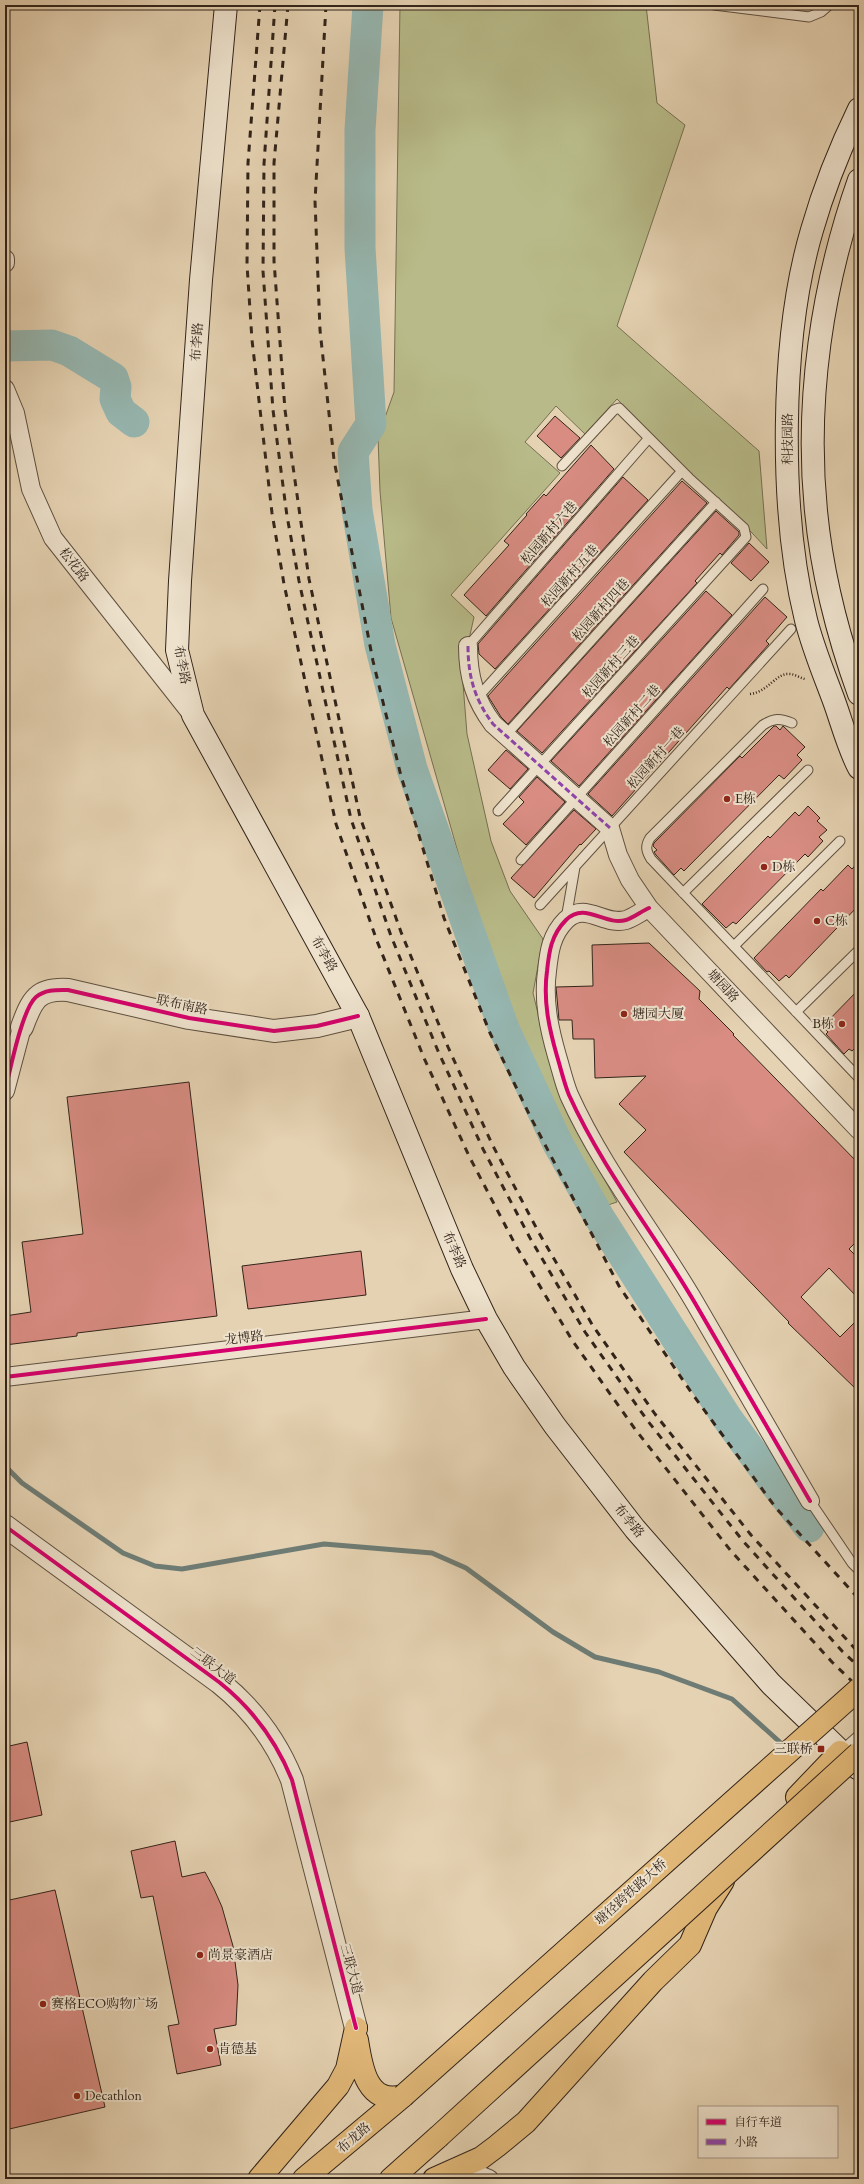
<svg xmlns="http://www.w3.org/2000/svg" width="864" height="2184" font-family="Cardo,'Noto Serif SC',serif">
<rect width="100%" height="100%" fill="#e5d2b2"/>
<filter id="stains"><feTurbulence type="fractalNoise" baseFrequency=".005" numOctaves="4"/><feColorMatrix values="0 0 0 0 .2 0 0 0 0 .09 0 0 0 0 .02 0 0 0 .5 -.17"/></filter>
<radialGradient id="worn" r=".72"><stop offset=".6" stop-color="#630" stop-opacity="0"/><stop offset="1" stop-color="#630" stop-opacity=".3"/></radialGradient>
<!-- green -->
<path fill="#b8bb89" stroke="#757052" d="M400 5H646L657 103 685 125 617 326 759 451 767 549 739 519 687 470 617 399 585 434 556 406 525 442 560 473 451 595 474 617 462 671 467 734 491 841 510 891 543 939 533 993 550 1063 579 1133 617 1202 602 1207 525 1044 471 898 391 618 380 491 378 437 394 392Z"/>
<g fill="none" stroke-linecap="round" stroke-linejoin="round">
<!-- stream -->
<path stroke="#6e7c75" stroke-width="5" d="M5 1466 22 1483 123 1553 155 1566 182 1569 324 1544 432 1553 466 1568 553 1632 595 1657 659 1672 732 1699 782 1744"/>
<!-- river -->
<path stroke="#96b7b1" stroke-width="31" d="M368 5 360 130V248L371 424 353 452 357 510 380 645 412 769 504 1029 558 1144 599 1217 727 1418 772 1480 809 1527
M5 346 52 345 69 351 113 378 116 387 115 399 121 412 134 422"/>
</g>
<!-- building -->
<path fill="#d88c82" stroke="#32241a" d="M555 416 580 438 561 458 537 436Z
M591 445 614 469 486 616 464 595 509 545 504 541 527 515 526 514 544 494 546 496Z
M623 477 648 500 495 669 479 654 478 644Z
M682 481 707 503 508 724 501 717 488 696Z
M716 511 739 532V535L722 555 720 553 695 581 697 583 542 753 517 731Z
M749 543 769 562 751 581 731 563Z
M706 591 732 615 579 786 551 761Z
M765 597 787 617 766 641 769 644 729 689 727 687 612 816 610 814 588 794Z
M774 726H776L780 730 783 726 805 747 797 755 802 760 784 779 779 775 684 871 681 868 674 875 656 855 654 852 657 850 653 846 654 843 740 756 742 758Z
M506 750 528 769 510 789 488 770Z
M537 777 565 802 526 845 503 824 524 802 519 797Z
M808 806 820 818 817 821 827 830 819 837 823 841 808 857 805 854 736 924 733 922 726 928 702 904 768 836 770 838 795 812 799 816Z
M574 810 596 829 581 845 580 844 534 898 511 878Z
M859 861V905L789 978 786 975 779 981 769 971 767 972 754 958 821 889 823 891 848 865 852 869Z
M649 943 700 991 699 999 734 1034 733 1035 859 1164V1239L849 1249 859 1259V1299L829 1268 801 1297 840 1337 859 1318V1392L788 1323 789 1322 624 1152 646 1130 619 1104 646 1076 595 1078 594 1039H573L572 1020H559L556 987 593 986 592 945Z
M859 989V1044L852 1051 849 1049 844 1054 826 1034 828 1032 823 1026Z
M189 1082 217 1316 77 1333V1336L5 1345V1316L31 1312 22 1242 83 1234 67 1097Z
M361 1251 366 1295 248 1309 242 1266Z
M27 1742 42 1815 5 1823V1747Z
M175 1841 182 1877 205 1872 214 1889 222 1907 233 1946 238 1985 236 2025 214 2029 221 2065 177 2074 168 2026 179 2024 153 1896 141 1898 131 1851Z
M55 1890 105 2107 5 2130V1901Z"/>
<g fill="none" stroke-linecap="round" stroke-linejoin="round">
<!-- service casing -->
<g stroke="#5f5040" stroke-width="11">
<path id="service" d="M714 5 809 17 821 12 829 5
M468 646 649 438
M477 698 682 471
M792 723C780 718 774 718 763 725L650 838C645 846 646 851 651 859L859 1078
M506 735 716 502
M498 811 746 537 744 528 689 478 619 408 614 410 562 466
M521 860 763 589
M683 893 808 770
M540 905 791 629
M566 919 575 867
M734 946 840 841
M796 1012 859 950
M810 1501 852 1563 859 1570
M840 1752 859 1735"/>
</g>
<!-- minor casing -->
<g stroke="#5f5040" stroke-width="20">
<path id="minor" d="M5 259V263
M5 389 15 413 31 489 53 538 191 713
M468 646C468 677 475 700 493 724L610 828 618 855 630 880 649 908 859 1130
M649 908C642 911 633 918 626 920 604 926 585 901 566 920 551 935 549 952 547 971 543 1001 549 1028 557 1056 561 1069 564 1083 569 1095 603 1170 654 1233 695 1303 734 1369 772 1435 810 1501
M5 1091 22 1027
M5 1377 486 1319
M462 2168 489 2179"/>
</g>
<!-- tertiary casing -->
<g stroke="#5f5040" stroke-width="24">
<path id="tertiary" d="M22 1027C32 1000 37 988 68 990L189 1018 274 1031 317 1026 358 1016
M5 1526 219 1682C253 1709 276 1740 292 1780L356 2028"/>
</g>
<!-- secondary casing -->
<g stroke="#32241a" stroke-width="24">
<path id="secondary" d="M226 5 201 280 180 581 177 650 193 715 358 1016 462 1269 486 1319 514 1367 555 1426 635 1529 771 1684 859 1769
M859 109C840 148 824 188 812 230 780 338 779 511 806 620 813 648 824 674 834 701 842 723 848 747 859 768
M859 180C822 285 805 400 816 511 822 573 838 636 859 694"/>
</g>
<!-- primary casing -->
<g stroke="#32241a" stroke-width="24">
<path id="primary" d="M797 1797 840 1752
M357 2040C361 2065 366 2106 403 2096
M259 2179 338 2086 347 2069 356 2028
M304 2179 403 2096
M391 2179 438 2137
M434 2179 481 2158 497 2146 526 2122 653 1981 690 1945 706 1908 723 1881"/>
</g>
<!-- path -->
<path stroke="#32241a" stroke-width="2.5" stroke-dasharray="1 2" stroke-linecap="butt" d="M750 694C768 692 776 673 789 674 795 674 800 678 805 679"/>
<!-- service -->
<use href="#service" stroke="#eee2cd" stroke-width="9"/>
<!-- minor -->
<use href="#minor" stroke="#eee2cd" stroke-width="18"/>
<!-- tertiary -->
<use href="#tertiary" stroke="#eee2cd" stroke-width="22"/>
<!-- secondary -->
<use href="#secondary" stroke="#eee2cd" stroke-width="22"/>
<!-- primary -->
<use href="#primary" stroke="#e2b979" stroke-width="22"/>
<!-- rail -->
<path stroke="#32241a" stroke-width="3" stroke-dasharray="7 7" stroke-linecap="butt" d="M260 5 248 163 247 265 252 340 272 513 284 584 336 824 377 941 424 1058 469 1156 516 1246 572 1340 635 1429 731 1551 832 1662 859 1688
M275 5 264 164 263 271 273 410 287 516 299 581 351 819 391 936 438 1051 483 1149 530 1238 585 1332 647 1420 743 1541 842 1651 859 1667
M288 5 274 163V261L285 410 309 579 360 817 401 932 448 1047 492 1144 539 1233 593 1326 655 1414 751 1535 859 1653
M326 5 315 201 320 330 334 460 373 661 401 776 444 918 490 1033 530 1116 619 1286 691 1392 776 1508 859 1599"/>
<!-- primary-bridge casing -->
<g stroke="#32241a" stroke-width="24" stroke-linecap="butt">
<path id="primary-bridge" d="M403 2096 859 1689
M438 2137 859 1753"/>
</g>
<!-- primary-bridge -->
<use href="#primary-bridge" stroke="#e2b979" stroke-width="22"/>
<!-- quiet -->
<path stroke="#8e44ad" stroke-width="3" stroke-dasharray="6 3" stroke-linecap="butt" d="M468 646C468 677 475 700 493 724L610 828"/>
<!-- cycleway casing -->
<g stroke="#eee2cd" stroke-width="6">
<path id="cycleway" d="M649 908C642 911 633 918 626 920 604 926 585 901 566 920 551 935 549 952 547 971 543 1001 549 1028 557 1056 561 1069 564 1083 569 1095 603 1170 654 1233 695 1303 734 1369 772 1435 810 1501
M5 1091C10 1071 22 1009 36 997 46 989 57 990 68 990L189 1018 274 1031 317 1026 358 1016
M5 1377 486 1319
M5 1526 219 1682C253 1709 276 1740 292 1780L356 2028"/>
</g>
<!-- cycleway -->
<use href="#cycleway" stroke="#d6006c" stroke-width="4"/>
</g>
<!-- markers -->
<g fill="#8f2418" stroke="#eee2cd" stroke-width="1.5">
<circle cx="727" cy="799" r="4"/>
<circle cx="764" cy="867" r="4"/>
<circle cx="817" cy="921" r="4"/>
<circle cx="624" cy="1014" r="4"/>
<circle cx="842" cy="1024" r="4"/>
<rect x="817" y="1745" width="8" height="8" rx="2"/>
<circle cx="200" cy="1955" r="4"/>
<circle cx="43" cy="2004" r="4"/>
<circle cx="210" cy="2049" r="4"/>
<circle cx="77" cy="2096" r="4"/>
</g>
<g text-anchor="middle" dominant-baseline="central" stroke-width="4" stroke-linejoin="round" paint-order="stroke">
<!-- street labels -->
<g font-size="13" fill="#32241a" stroke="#eee2cd">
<text transform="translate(197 342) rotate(-86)">布李路</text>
<text transform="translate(788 439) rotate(-90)">科技园路</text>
<text transform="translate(549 533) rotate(-49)">松园新村六巷</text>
<text transform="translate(74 565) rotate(52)">松花路</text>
<text transform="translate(570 576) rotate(-48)">松园新村五巷</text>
<text transform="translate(601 610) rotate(-48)">松园新村四巷</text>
<text transform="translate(182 665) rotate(79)">布李路</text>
<text transform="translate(611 667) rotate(-48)">松园新村三巷</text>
<text transform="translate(632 716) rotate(-48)">松园新村二巷</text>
<text transform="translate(656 758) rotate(-48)">松园新村一巷</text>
<text transform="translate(324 954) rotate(61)">布李路</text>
<text transform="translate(723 986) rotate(47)">塘园路</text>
<text transform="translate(182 1005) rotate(12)">联布南路</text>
<text transform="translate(454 1250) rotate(66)">布李路</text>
<text transform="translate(244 1338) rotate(-7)">龙博路</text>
<text transform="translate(629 1521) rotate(51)">布李路</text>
<text transform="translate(213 1666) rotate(37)">三联大道</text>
<text transform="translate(631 1892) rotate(-42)">塘径跨铁路大桥</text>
<text transform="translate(351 1969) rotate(75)">三联大道</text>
<text transform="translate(354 2138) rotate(-41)">布龙路</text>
</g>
<!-- poi labels -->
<g font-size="13" fill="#32241a" stroke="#eee2cd" text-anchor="start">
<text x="735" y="799">E栋</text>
<text x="772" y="867">D栋</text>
<text x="825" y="921">C栋</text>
<text x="632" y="1014">塘园大厦</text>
<text x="834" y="1024" text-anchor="end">B栋</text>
<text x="813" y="1749" text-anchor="end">三联桥</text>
<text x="208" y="1955">尚景豪酒店</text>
<text x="51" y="2004">赛格ECO购物广场</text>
<text x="218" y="2049">肯德基</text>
<text x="85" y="2096">Decathlon</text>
</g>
</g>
<!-- margin -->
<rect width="864" height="2184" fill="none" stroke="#e5d2b2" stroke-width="20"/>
<rect x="6" y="6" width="852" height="2172" fill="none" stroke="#32241a" stroke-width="2"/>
<rect x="10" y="10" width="844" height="2164" fill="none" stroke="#32241a"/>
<!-- legend -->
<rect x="698" y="2106" width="140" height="52" fill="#eee2cd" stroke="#a39685"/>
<rect x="706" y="2119" width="20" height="6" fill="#d6006c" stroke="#a39685"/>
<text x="734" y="2126" font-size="12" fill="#32241a">自行车道</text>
<rect x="706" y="2139" width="20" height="6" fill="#8e44ad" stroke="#a39685"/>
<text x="734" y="2146" font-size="12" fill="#32241a">小路</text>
<rect width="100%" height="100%" filter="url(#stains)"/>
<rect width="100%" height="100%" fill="url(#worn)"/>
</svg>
